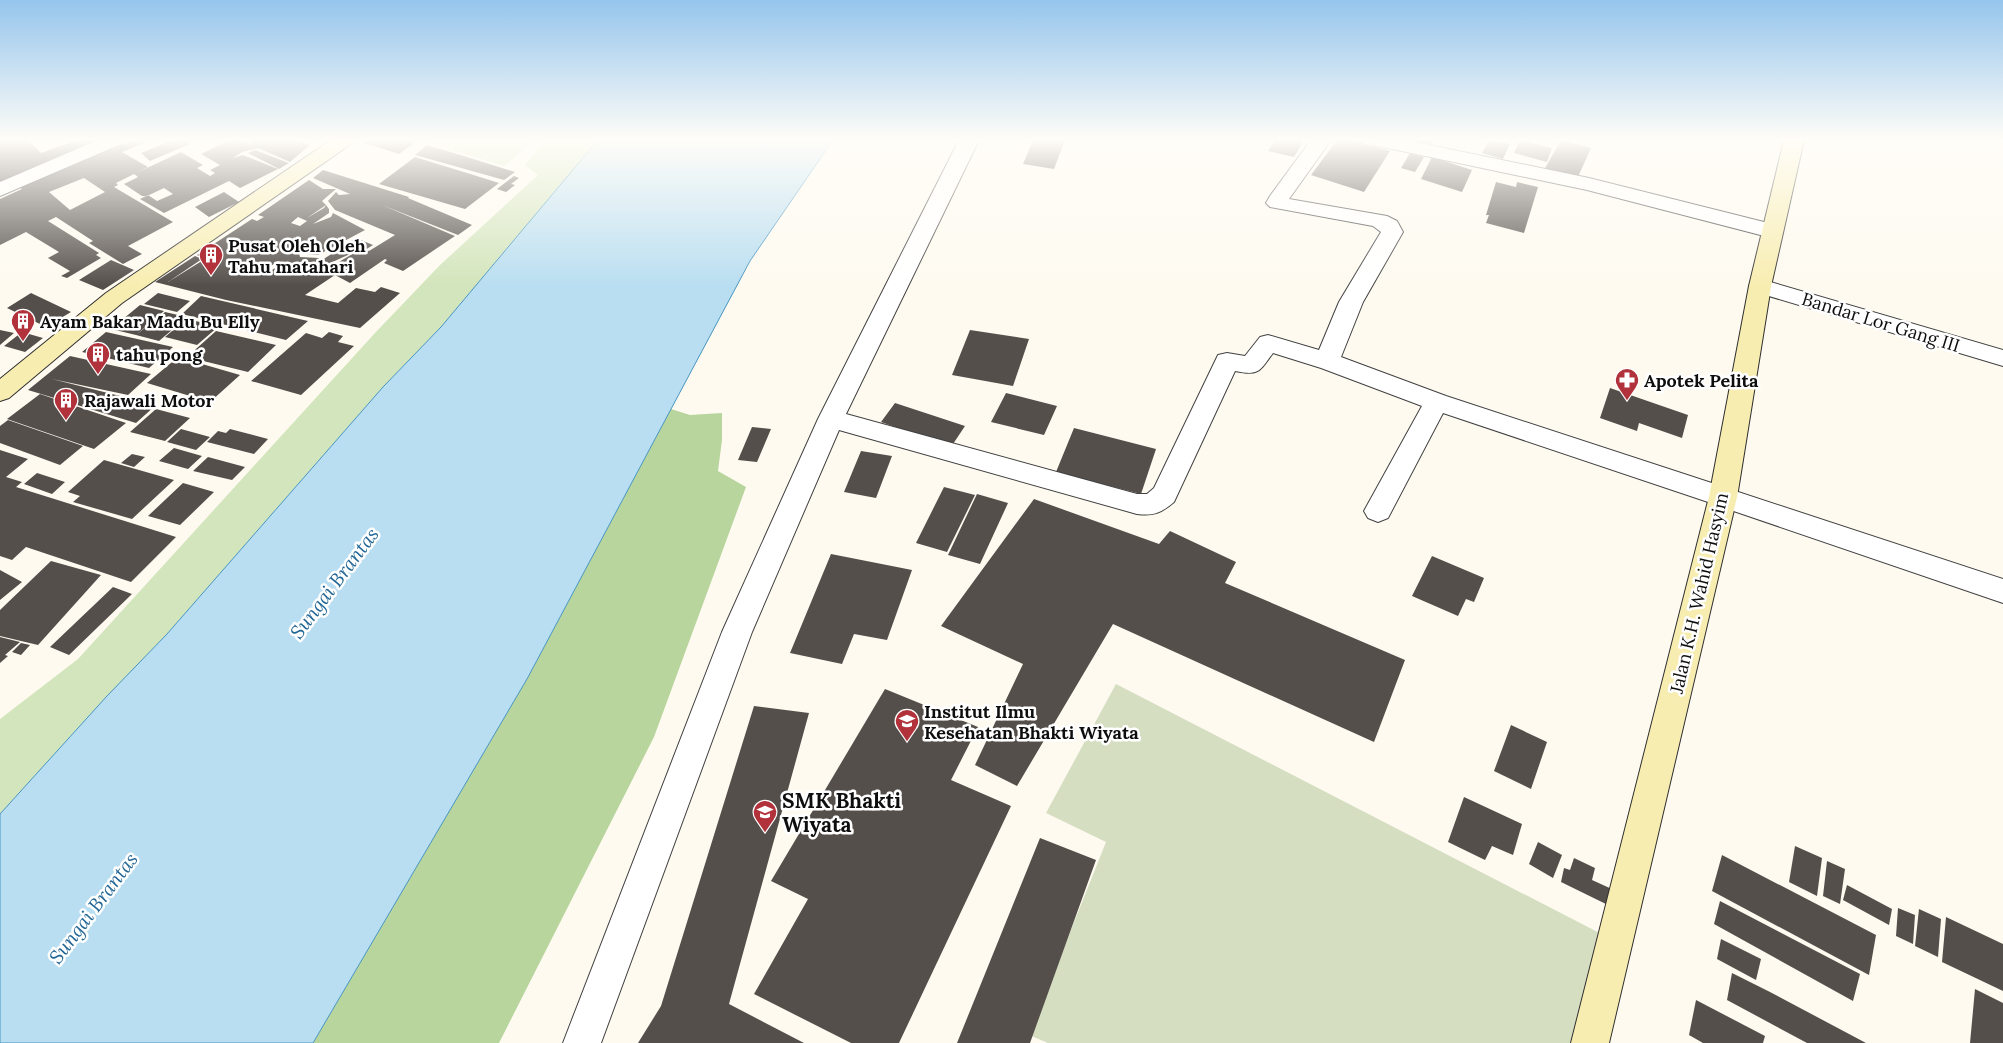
<svg xmlns="http://www.w3.org/2000/svg" width="2003" height="1043" font-family="Lora,serif">
<rect width="100%" height="100%" fill="#fefaf0"/>
<!-- green -->
<path fill="#d3e5bc" d="M419 140H535L504 166Z
M546 140H598L441 327 383 387 167 634 100 704 0 814V719L78 659 375 333 440 265 538 175 525 165Z"/>
<!-- forest -->
<path fill="#b8d59d" d="M671 409 690 415 722 413V440L718 471 746 487 654 737 499 1043H313L527 679Z"/>
<!-- cemetery -->
<path fill="#d6dec2" d="M1116 684 1617 942 1592 1043H1048L1029 1035 1106 842 1046 813Z"/>
<!-- water -->
<path fill="#b9def1" stroke="#4694c1" d="M598 140H833L750 261 527 679 313 1043H0V814L107 696 167 634 383 387 441 327Z"/>
<!-- building -->
<path fill="#554f4b" fill-rule="evenodd" d="M0 140H28L41 153 76 140H109L0 184Z
M133 140H151L122 152 148 167 116 183 118 185 114 187 173 222 128 246 142 254 123 264 89 243 93 241 56 217 48 221 99 253 96 255 101 258 67 278 61 276 70 271 48 258 59 252 26 232 0 245V199L22 189 19 187ZM84 178 105 192 70 210 49 192Z
M173 140H184L190 144 150 161 141 153Z
M230 140H242L249 144 256 140H296L310 145 290 162 258 148 242 152 233 158 243 155 278 169 240 188 229 181 164 213 140 199 148 195 157 201 173 194 164 188 147 196H142L124 184 138 177 134 174 181 152 203 165 197 168 210 176 215 173 210 170 220 165 201 154Z
M369 140H414L417 141 399 154 364 143Z
M1033 140H1065L1054 169 1023 164Z
M1275 140H1304L1294 157 1268 151Z
M1337 140H1352L1390 151 1364 192 1311 175Z
M1387 140H1433L1429 150Z
M1489 140 1510 144 1503 159 1482 153Z
M1520 140 1552 148 1547 162 1514 153Z
M1561 140 1591 148 1577 179 1544 170Z
M427 145 467 157 515 172 504 180 415 155Z
M255 150 289 163 279 169 248 153Z
M1410 153 1424 157 1415 172 1401 168Z
M415 157 480 177 499 183 465 209 379 184Z
M1432 157 1472 170 1462 192 1421 179Z
M323 170 409 197 408 198 472 225 458 235 382 205 455 236 403 271 384 263 387 260 385 259 350 283 335 275 329 269 325 270 361 249 326 265 322 270 316 266V274L335 275 305 295 338 303 356 288 375 292 381 287 400 293 360 328 226 300 155 282 195 256 202 259 168 282 205 259 214 263 197 255 252 219 257 221 264 217 258 215 309 180 323 189H336L322 201 326 205 307 218 324 208 326 205 329 209V213L313 224 331 217 333 213 365 230 318 255 299 253 300 257 319 258V262L356 238 373 245 365 250 369 251 395 235 335 210 328 201 336 192 339 195 350 194 313 178ZM298 217 307 221 300 226 291 223ZM278 261 283 263 269 272 265 270Z
M514 176 519 178 511 184 515 185 506 192 497 189Z
M1496 182 1516 187 1517 182 1538 187 1524 233 1486 223 1489 215H1486Z
M224 192 239 202 209 217 195 207Z
M111 260 134 270 103 290 79 280Z
M31 293 71 312 46 327 7 308Z
M158 293 190 301 177 312 144 304Z
M201 296 308 321 286 340 182 314Z
M140 305 164 311 136 335 111 329Z
M165 312 187 317 159 341 136 335Z
M186 319 219 326 197 345 165 337Z
M0 330 14 333 0 345Z
M970 330 1029 339 1013 386 952 375Z
M216 331 276 345 248 372 187 357Z
M22 332 43 338 25 352 4 346Z
M106 332 173 347 149 368 82 352Z
M329 332 343 336 338 342 354 346 301 395 251 381 306 333 322 338Z
M70 356 151 374 128 395 52 379 156 405 136 423 28 390Z
M178 357 240 375 210 402 147 383Z
M1610 388 1688 415 1682 438 1639 423 1637 431 1600 418Z
M1006 393 1057 406 1044 435 991 422Z
M40 394 126 423 94 449 7 419Z
M895 403 965 426 951 447 881 422Z
M156 409 190 418 165 441 130 432Z
M8 420 83 446 60 465 0 443V426Z
M752 427 771 429 757 462 738 460Z
M1074 428 1156 449 1141 494 1056 472Z
M181 429 210 437 196 450 167 442Z
M230 429 268 439 254 454 207 442 218 431 226 433Z
M174 448 202 456 188 469 159 461Z
M0 450 28 459 6 477 22 482 16 487 176 537 131 582 26 547 12 560 0 556Z
M861 451 892 456 876 498 844 492Z
M132 454 145 457 134 467 121 463Z
M208 457 245 467 232 480 193 471Z
M104 460 174 480 132 519 73 502 80 496 68 492Z
M37 473 65 482 52 494 24 484Z
M183 483 214 492 180 525 148 516Z
M944 487 975 495 947 552 916 543Z
M977 494 1008 503 980 564 948 555Z
M1034 499 1159 544 1170 531 1236 562 1225 583 1405 660 1374 742 1113 624 1017 786 975 765 1023 664 941 626Z
M831 554 912 570 887 640 854 634 842 664 790 653Z
M1432 556 1484 578 1474 602 1466 599 1458 616 1412 596Z
M51 561 101 575 38 645 0 636V610Z
M0 570 22 582 0 600Z
M113 587 132 594 69 655 50 647Z
M0 637 20 642 5 655 8 656 0 663Z
M21 643 30 645 21 655 12 652Z
M885 689 978 727 951 780 1011 806 899 1043H851L754 994 808 899 771 881Z
M754 706 809 713 729 1004 804 1043H638L661 1006Z
M1511 725 1547 742 1531 789 1494 771Z
M1464 797 1522 824 1513 855 1492 846 1485 860 1448 842Z
M1040 838 1096 860 1030 1043H957Z
M1538 842 1562 855 1553 878 1529 864Z
M1795 846 1822 858 1817 896 1789 882Z
M1722 855 1876 935 1869 975 1712 891Z
M1574 858 1595 868 1592 880 1614 890 1610 906 1561 882 1564 868 1570 870Z
M1827 861 1845 869 1840 904 1823 896Z
M1847 885 1892 909 1889 925 1843 900Z
M1720 901 1860 974 1853 1001 1714 924Z
M1898 908 1915 915 1913 944 1896 936Z
M1919 909 1941 919 1938 957 1915 946Z
M1946 917 2003 944V991L1942 962Z
M1721 939 1761 959 1756 980 1717 959Z
M1732 973 1770 992 1866 1043H1807L1727 1000Z
M1975 989 2003 1003V1043H1970Z
M1696 1000 1765 1036 1763 1043H1703L1689 1035Z"/>
<g fill="none" stroke-linecap="round" stroke-linejoin="round">
<!-- minor casing -->
<g stroke="#414141" stroke-width="2">
<path id="minor" d="M959 140H979L846 414 1137 494H1147L1154 488 1218 355 1227 353 1245 356 1260 337 1268 335 1319 350 1339 302 1381 232 1373 226 1270 207 1266 203 1270 196 1311 140H1331L1289 199 1387 216 1397 221 1403 232 1363 302 1341 357 1446 396 1733 490 1737 497 1733 504 1723 507 1443 413 1388 518 1378 522 1368 518 1364 511 1422 406 1321 368 1273 353C1259 372 1259 376 1235 371L1174 502C1161 513 1154 516 1137 514L839 430 752 632 601 1043H563L722 632 818 419Z
M1368 140H1405L1589 178 1780 226 1783 231 1780 236 1772 238 1587 190 1378 146 1371 144Z
M1760 279 2003 350V366L1752 291 1749 286 1752 281Z"/>
</g>
<!-- tertiary casing -->
<g stroke="#414141" stroke-width="2">
<path id="tertiary" d="M98 140H124L121 144 0 196V182Z
M1723 487 2003 579V603L1713 504 1709 497 1713 490Z"/>
</g>
<!-- secondary casing -->
<g stroke="#303030" stroke-width="2">
<path id="secondary" d="M331 140H354L351 144 122 303 9 398 0 401V379L106 293Z
M1784 140H1804L1771 286 1737 497 1609 1043H1571L1709 497 1749 286Z"/>
</g>
<!-- minor -->
<use href="#minor" fill="#fff" fill-rule="evenodd"/>
<!-- tertiary -->
<use href="#tertiary" fill="#fff" fill-rule="evenodd"/>
<!-- secondary -->
<use href="#secondary" fill="#f8edb1" fill-rule="evenodd"/>
</g>
<!-- sky -->
<linearGradient id="sky" x2="0" y2="1"><stop stop-color="#95c5ec"/><stop offset="0.49" stop-color="#fffdf8"/><stop offset="1" stop-color="#fffdf8" stop-opacity="0"/></linearGradient>
<rect width="2003" height="286" fill="url(#sky)"/>
<!-- icons -->
<defs>
<g id="building-pin" transform="scale(1.25)"><path d="M0 17L-7.5 6A9.5 9.5 0 1 1 7.5 6Z" fill="#b2323c" stroke="#fff"/><path d="M-4-6H4V6H1V3H-1V6H-4ZM-2.5-4.3h1.7v1.8h-1.7ZM.8-4.3h1.7v1.8H.8ZM-2.5-1h1.7V.8h-1.7ZM.8-1h1.7V.8H.8Z" fill="#fff"/></g>
<g id="pharmacy-pin" transform="scale(1.25)"><path d="M0 17L-7.5 6A9.5 9.5 0 1 1 7.5 6Z" fill="#b2323c" stroke="#fff"/><path d="M-2-6h4v4h4v4h-4v4h-4v-4h-4v-4h4Z" fill="#fff"/></g>
<g id="university-pin" transform="scale(1.25)"><path d="M0 17L-7.5 6A9.5 9.5 0 1 1 7.5 6Z" fill="#b2323c" stroke="#fff"/><path d="M0-5L7-2L0 1L-7-2ZM-4 1L0 2.5L4 1V4Q0 6-4 4Z" fill="#fff"/></g>
<g id="school-pin" transform="scale(1.25)"><path d="M0 17L-7.5 6A9.5 9.5 0 1 1 7.5 6Z" fill="#b2323c" stroke="#fff"/><path d="M0-5L7-2L0 1L-7-2ZM-4 1L0 2.5L4 1V4Q0 6-4 4Z" fill="#fff"/></g>
</defs>
<g fill-rule="evenodd">
<use href="#building-pin" x="211" y="255"/>
<use href="#building-pin" x="23" y="321"/>
<use href="#building-pin" x="98" y="354"/>
<use href="#pharmacy-pin" x="1627" y="380"/>
<use href="#building-pin" x="66" y="400"/>
<use href="#university-pin" x="907" y="721"/>
<use href="#school-pin" x="765" y="812"/>
</g>
<g text-anchor="middle" dominant-baseline="central" stroke-width="5" stroke-linejoin="round" paint-order="stroke">
<!-- poi labels -->
<g font-size="18" font-weight="bold" fill="#0e0e0e" stroke="#fff" text-anchor="start">
<text x="228" y="245">Pusat Oleh Oleh<tspan x="228" dy="21">Tahu matahari</tspan></text>
<text x="40" y="321">Ayam Bakar Madu Bu Elly</text>
<text x="116" y="354">tahu pong</text>
<text x="1644" y="380">Apotek Pelita</text>
<text x="84" y="400">Rajawali Motor</text>
<text x="924" y="711">Institut Ilmu<tspan x="924" dy="21">Kesehatan Bhakti Wiyata</tspan></text>
</g>
<!-- street labels -->
<g font-size="18" fill="#0e0e0e" stroke="#fff">
<text transform="translate(1881 322) rotate(17)">Bandar Lor Gang III</text>
<text transform="translate(1699 593) rotate(-77)">Jalan K.H. Wahid Hasyim</text>
</g>
<!-- water labels -->
<g font-size="19" font-style="italic" fill="#226695" stroke="#fff">
<text transform="translate(334 583) rotate(-53)">Sungai Brantas</text>
<text transform="translate(93 908) rotate(-53)">Sungai Brantas</text>
</g>
<!-- near-poi labels -->
<g font-size="21" font-weight="bold" fill="#0e0e0e" stroke="#fff" text-anchor="start">
<text x="782" y="800">SMK Bhakti<tspan x="782" dy="24">Wiyata</tspan></text>
</g>
</g>
</svg>
